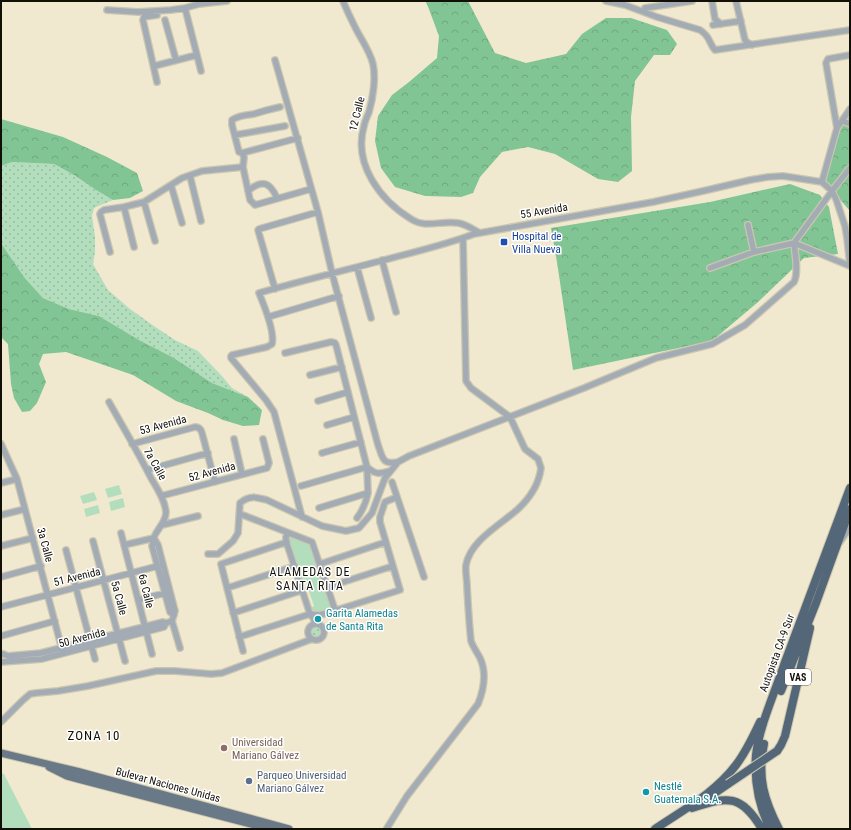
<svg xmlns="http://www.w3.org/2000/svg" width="851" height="830" font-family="'Roboto Condensed',sans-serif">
<defs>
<pattern id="grass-dots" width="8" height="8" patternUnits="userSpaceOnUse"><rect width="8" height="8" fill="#b3debd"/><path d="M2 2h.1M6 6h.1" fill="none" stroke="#99bda1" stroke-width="1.8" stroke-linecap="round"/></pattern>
<pattern id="forest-crowns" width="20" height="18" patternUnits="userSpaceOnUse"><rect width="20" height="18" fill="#82c594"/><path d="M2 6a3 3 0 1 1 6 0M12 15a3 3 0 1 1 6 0" fill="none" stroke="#6fa87e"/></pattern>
</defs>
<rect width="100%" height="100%" fill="#f0e9cf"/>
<!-- grass -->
<path fill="url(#grass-dots)" d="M12 162 54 164 74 175 96 190 113 200 94 208 92 216 95 236V252L93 264 108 290 130 309 154 326 175 340 198 351 222 376 232 388 248 397 212 383 174 358 139 340 99 316 69 309 43 298 24 277 1 243V166Z
M310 632a6 6 0 1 1 12 0a6 6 0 1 1-12 0Z"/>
<!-- forest -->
<path fill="url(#forest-crowns)" d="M425 1H468L495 53 526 63 566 54 582 34 606 18H631L667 30 677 44 670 55H654L635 81 631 117 632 171 618 182 598 179 555 154 528 147 502 152 480 177 473 193 461 197 425 196 395 187 381 168 375 141 378 116 392 95 409 82 437 58 439 36 427 4Z
M850 114V211L823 180 842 125Z
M1 119 63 137 107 157 137 173 143 191 130 198 113 200 96 190 74 175 54 164 12 162 1 166Z
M790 184 820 195 829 207 838 254 804 258 758 302 712 341 573 370 557 262 551 228 710 202Z
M1 243 24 277 43 298 69 309 99 316 139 340 174 358 212 383 248 397 262 410 259 425 243 426 223 420 208 413 176 401 133 375 66 352 43 354 39 364 46 382 37 403 30 411 22 412 14 398 11 384 8 344 1 337Z"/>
<!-- green -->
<path fill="#b3debd" d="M119 485 122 494 108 498 105 489Z
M94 492 97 500 83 504 80 496Z
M123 498 125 507 111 511 109 502Z
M98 505 100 513 86 517 84 509Z
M291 536 311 544 331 607 330 609 317 613 312 609V607L314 606 306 583H304L303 582 289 540V538Z
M1 773 4 774 32 829H1Z"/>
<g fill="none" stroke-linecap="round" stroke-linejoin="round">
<!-- minor casing -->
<g stroke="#ccc6af" stroke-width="8">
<path id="minor" d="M343 1C347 11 352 21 357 31 363 42 370 52 373 64 376 78 373 98 369 112 367 117 365 121 364 126 353 164 380 200 411 219 426 229 442 220 458 223 466 224 474 230 480 233
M606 1 625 5 657 17 700 30C711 37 708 42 715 50L850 30
M712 1 715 19 721 24
M736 1 745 40 748 43 752 45
M185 8 201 71
M645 8 692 1
M107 10 138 12 171 10 185 8 199 4 227 1
M157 15 144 17 143 20 157 82
M165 20 176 60
M713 25 741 21
M275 60 318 212 332 273 378 445C383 458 382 465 398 462
M154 66 197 55
M280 107C271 109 263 111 254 114 246 115 239 115 232 120V125L239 152 242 153 298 138
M843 121 850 124
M837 128 826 63 828 59 850 55
M235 135 285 126
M242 153 244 157 243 167 250 200 255 205 311 189
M190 176 201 221
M822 182 837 128 850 109
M171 185 182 223
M248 191C262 179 270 182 277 198
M144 202 155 241
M124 207 134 247
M748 225 754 252
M110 252 100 214 101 212 104 210 124 207 144 202 182 178 202 171 243 167
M382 260 396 312
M357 267 371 318
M710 268 754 252 794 243 850 266
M275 289 258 230 259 229 318 212
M268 317 339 296
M285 353 331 342 335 343 336 345 367 467C376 475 379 474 390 471
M310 375 342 367
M318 401 348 392
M109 402C123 427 138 452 151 478 157 488 165 500 166 512 166 522 158 528 154 537 153 539 153 543 152 546L170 612 174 615
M327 425 354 417
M234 439 242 474
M1 444 17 479 63 653
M132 444 195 427C199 427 201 429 202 433L215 482
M322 453 361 442
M147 470 208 453
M392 482 424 577
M1 483 17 479
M301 486 367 467 368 493 319 508
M161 496 267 468 269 463 263 439
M1 515 25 509
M243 515 312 542 335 610
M302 517 274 412 266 400 231 358V356L232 355 267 347 272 344C275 333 264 305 259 293 301 281 342 271 384 260 414 252 445 245 474 234L653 202 703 191 750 180 768 177 783 176 822 182 832 191 836 199 845 226 847 238 850 265
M357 518C363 510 366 503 368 493
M162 525 198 516
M121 533 152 654
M288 533 286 537V541L310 614 314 619V624
M154 538 158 545 175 611 172 621 180 648
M93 541 125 661
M840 542 850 527
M124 545 154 538
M1 546 33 538
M66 550 95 659
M208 554H218L233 541 238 533 240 503C249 495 256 497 267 500L322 526 346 531 359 528 372 513 385 478 398 462 409 456 584 388 656 358 712 344 745 325 794 282C799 272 795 254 794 243L832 191 850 168
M320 564 386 542
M1 577 41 566
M328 587 393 566
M227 588 295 566
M138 600 165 593
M1 607 158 566
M233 613 303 590
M308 632a8 8 0 1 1 16 0a8 8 0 1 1-16 0Z
M1 636 55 621
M239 637 310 614 319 615 324 614 400 590 380 522V517L385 502 397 497
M243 651 221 564 287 542
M3 654 8 656 41 653 163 622 166 623
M1 662 42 659 164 627 166 623 172 621
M1 722 22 701 30 694 36 693 58 691 88 686 156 671H175L211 674 222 673 312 639
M387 828 407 796 478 704C484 689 487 673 480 658 477 652 473 647 471 641 469 623 468 604 467 586 467 579 465 571 466 565 470 541 501 524 517 510 529 499 539 484 541 468L538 459 525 449 510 417 471 388 466 381 463 238"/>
</g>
<!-- major casing -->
<g stroke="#ccc6af" stroke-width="9">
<path id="major" d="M1 753 80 772 289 829
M49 767 67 776 78 779 270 829"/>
</g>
<!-- highway casing -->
<g stroke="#ccc6af" stroke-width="10">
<path id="highway" d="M781 691 816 603 850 509
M764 744C757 777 764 800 779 829
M777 751 781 745 785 736 810 628
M712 795 728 784
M692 808C728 796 741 794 762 829
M655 829C683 810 715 793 736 765 746 752 753 737 760 722
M770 829C759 806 754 781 756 755 759 727 775 692 784 665 806 606 828 547 850 488"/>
</g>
<!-- minor -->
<use href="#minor" stroke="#a3acb5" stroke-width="5.5"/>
<!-- major -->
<use href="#major" stroke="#697988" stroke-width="7"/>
<!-- highway -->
<use href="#highway" stroke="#546778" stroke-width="8"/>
<!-- highway-bridge casing -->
<g stroke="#ccc6af" stroke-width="10" stroke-linecap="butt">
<path id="highway-bridge" d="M728 784 777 751"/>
</g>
<!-- highway-bridge -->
<use href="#highway-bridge" stroke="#546778" stroke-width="8"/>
</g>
<!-- markers -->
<rect fill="#1a4fb4" stroke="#fff" stroke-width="1.5" x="500" y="238" width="8" height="8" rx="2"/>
<g fill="#0f9aa8" stroke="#fff" stroke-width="1.5">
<circle cx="318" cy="619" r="4"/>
<circle cx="646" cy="792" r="4"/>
</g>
<circle fill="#8d6e63" stroke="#fff" stroke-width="1.5" cx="224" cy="748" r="4"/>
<circle fill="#5c6f8a" stroke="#fff" stroke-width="1.5" cx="249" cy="781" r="4"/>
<g text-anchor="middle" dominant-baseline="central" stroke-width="3" stroke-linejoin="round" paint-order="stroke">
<!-- shield labels -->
<rect fill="#fff" stroke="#585751" stroke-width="1" x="785" y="669" width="26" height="16" rx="3"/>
<g font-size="10" font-weight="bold" fill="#110f06">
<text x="798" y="677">VAS</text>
</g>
<!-- street labels -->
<g font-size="11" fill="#110f06" stroke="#fff">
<text transform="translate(357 114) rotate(-76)">12 Calle</text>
<text transform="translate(544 211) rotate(-10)">55 Avenida</text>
<text transform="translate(163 425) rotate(-15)">53 Avenida</text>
<text transform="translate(155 464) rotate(61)">7a Calle</text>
<text transform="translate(212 472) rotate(-15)">52 Avenida</text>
<text transform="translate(45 545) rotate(75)">3a Calle</text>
<text transform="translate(77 577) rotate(-14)">51 Avenida</text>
<text transform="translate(146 591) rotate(76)">6a Calle</text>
<text transform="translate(119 598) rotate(75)">5a Calle</text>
<text transform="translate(82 638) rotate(-15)">50 Avenida</text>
<text transform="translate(777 653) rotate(-70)">Autopista CA-9 Sur</text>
<text transform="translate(168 785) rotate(15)">Bulevar Naciones Unidas</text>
</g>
<!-- transit labels -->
<g font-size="11" fill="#164399" stroke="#fff" text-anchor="start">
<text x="512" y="236">Hospital de<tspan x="512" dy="13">Villa Nueva</tspan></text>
</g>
<!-- culture labels -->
<g font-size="11" fill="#0d838f" stroke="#fff" text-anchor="start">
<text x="326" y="613">Garita Alamedas<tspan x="326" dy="13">de Santa Rita</tspan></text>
<text x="654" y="786">Nestlé<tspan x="654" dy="13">Guatemala S.A.</tspan></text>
</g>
<!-- education labels -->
<g font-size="11" fill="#785e54" stroke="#fff" text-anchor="start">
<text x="232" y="742">Universidad<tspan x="232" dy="13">Mariano Gálvez</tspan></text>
</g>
<!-- service labels -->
<g font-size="11" fill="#4e5e75" stroke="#fff" text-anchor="start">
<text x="257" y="775">Parqueo Universidad<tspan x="257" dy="13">Mariano Gálvez</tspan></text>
</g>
<!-- neighbourhood labels -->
<g font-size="12" letter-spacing="1" fill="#110f06" stroke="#fff">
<text x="310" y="572">ALAMEDAS DE<tspan x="310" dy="14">SANTA RITA</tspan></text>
</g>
<!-- quarter labels -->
<g font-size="13" letter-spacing="1" fill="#110f06" stroke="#fff">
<text x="94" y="735">ZONA 10</text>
</g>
</g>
<!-- border -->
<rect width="851" height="830" fill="none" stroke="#110f06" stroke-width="4"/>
</svg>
